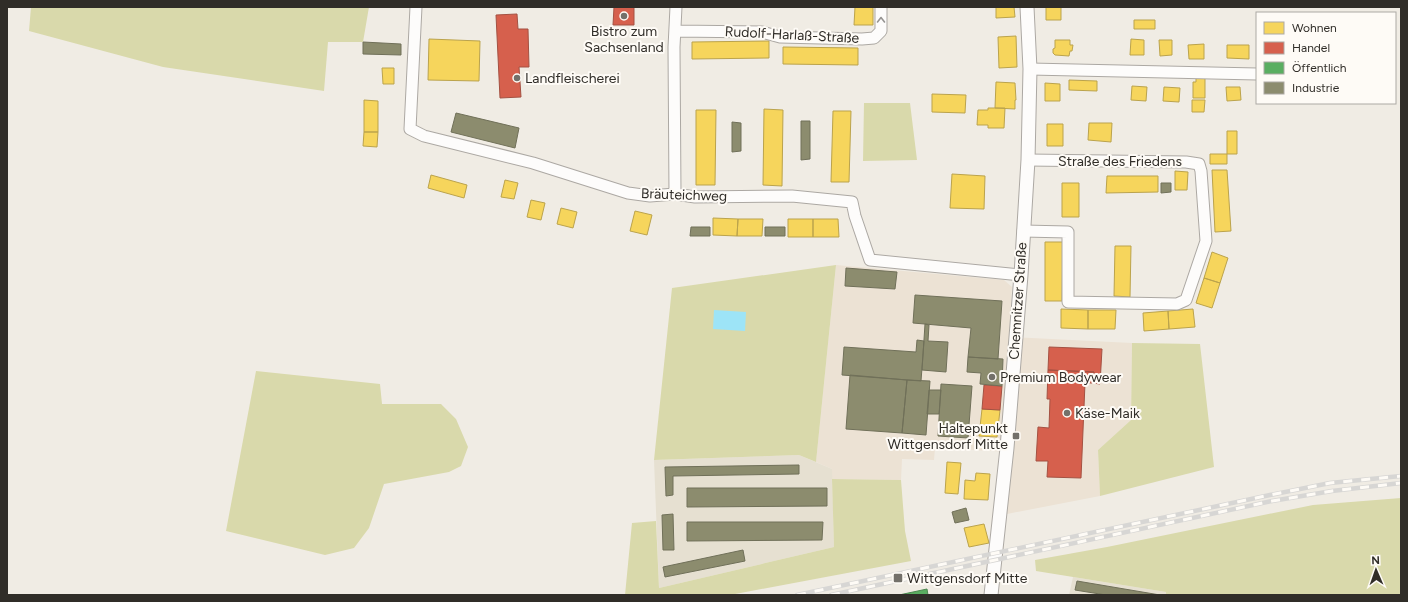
<svg xmlns="http://www.w3.org/2000/svg" width="1408" height="602" font-family="Figtree,sans-serif">
<rect width="100%" height="100%" fill="#f0ece4"/>
<!-- commercial -->
<path fill="#ece2d4" d="M836 265 1004 280 1012 287 1009 337 1132 343 1131 420 1098 450 1100 496 1007 514 1011 452 935 448 934 460 902 459 901 480 832 479V469L816 462Z"/>
<!-- built -->
<path fill="#e6e0d1" d="M799 455 832 469 834 547 659 588 654 460Z
M1073 577 1166 592V595H1069Z"/>
<!-- green -->
<path fill="#d9d9ab" d="M31 7H369L363 42H328L324 91 163 67 29 31Z
M864 103H910L917 160 863 161Z
M836 265 816 462 799 455 654 460 672 288Z
M1132 343 1200 344 1214 467 1100 496 1098 450 1131 420Z
M256 371 380 384 382 404H441L456 419 468 447 461 466 449 472 384 484 369 528 354 548 325 555 226 531Z
M832 479 901 480 905 531 911 561 730 595H625L632 523 656 521 659 588 834 547Z
M1401 498V595H1166V592L1036 571 1035 560 1107 547 1313 505Z"/>
<!-- water -->
<path fill="#9de4f7" d="M714 310 746 312 745 331 713 329Z"/>
<!-- homes -->
<path fill="#f6d55c" stroke="#bba34c" d="M855 7H873V25H854Z
M996 7H1014L1015 17 996 18Z
M1046 7H1061V20H1046Z
M1134 20H1155V29H1134Z
M1016 36 1017 67 999 68 998 37Z
M429 39 480 41 479 81 428 80Z
M1131 39 1144 40V55H1130Z
M1055 40H1070V45H1073L1072 51H1070L1069 56 1055 55 1053 53V49L1055 48Z
M1159 40H1172V55L1160 56Z
M769 41V58L692 59V42Z
M1204 44V59H1189L1188 45Z
M1227 45H1249V59L1227 58Z
M783 47 858 48V65L783 64Z
M382 68H394V84H383Z
M1196 77 1205 78V98H1193V82H1196Z
M1069 80 1097 81V91L1069 90Z
M996 82 1015 83 1016 100H1015V109L995 108Z
M1045 83 1060 84V101H1045Z
M1132 86 1147 87 1146 101 1131 100Z
M1164 87 1180 88 1179 102 1163 101Z
M1226 87H1240L1241 100 1227 101Z
M932 94 966 95 965 113 932 112Z
M364 100 378 101V132H364Z
M1192 100H1205L1204 112H1192Z
M988 108H1005L1004 128H988V125H977L978 110H988Z
M764 109 783 110 782 186 763 185Z
M696 110H716L715 185H696Z
M833 111H851L849 182H831Z
M1089 123H1112L1111 142 1088 140Z
M1047 124H1063V146H1047Z
M1227 131H1237V154H1227Z
M364 132H378L377 147 363 146Z
M1210 154H1227V164H1210Z
M1212 170H1227L1231 231 1215 232Z
M1175 171 1188 172 1187 190H1175Z
M952 174 985 176 984 209 950 208Z
M431 175 467 185 464 198 428 188Z
M1107 176H1158V192L1106 193Z
M505 180 518 183 514 199 501 197Z
M1062 183H1079V217H1062Z
M531 200 545 203 541 220 527 217Z
M561 208 577 212 573 228 557 224Z
M635 211 652 215 647 235 630 231Z
M713 218 738 219 737 236 713 235Z
M738 219H763L762 236H737Z
M788 219H813V237H788Z
M813 219H838L839 237H813Z
M1045 242H1063L1062 301H1045Z
M1115 246H1131L1130 297 1114 296Z
M1212 252 1228 258 1220 283 1204 278Z
M1204 278 1220 283 1212 308 1196 303Z
M1061 309 1088 310V329L1061 328Z
M1193 309 1195 327 1169 329 1168 311Z
M1088 310H1116L1115 329H1088Z
M1168 311 1169 329 1144 331 1143 313Z
M982 409 1000 410 997 437 979 436Z
M947 462 961 463 958 494 945 493Z
M976 473 990 474 988 500 964 499 965 480 975 481Z
M984 524 989 543 969 547 964 528Z"/>
<!-- shops -->
<path fill="#d6604d" stroke="#a45142" d="M614 7H634V25H613Z
M517 14 518 29H528L529 67H519L521 97 500 98 496 15Z
M1049 347 1102 349 1100 384 1093 383 1094 372 1048 370Z
M1048 370 1094 372 1093 383H1085L1081 478 1047 477 1048 461H1036L1038 427 1049 428 1050 399H1047Z
M984 385 1002 386 1000 410 982 409Z"/>
<!-- public -->
<path fill="#5aae61" stroke="#4d8750" d="M927 589 928 595H899Z"/>
<!-- industry -->
<path fill="#8c8c6e" stroke="#707059" d="M363 42 401 44V55L363 54Z
M456 113 519 128 515 148 451 132Z
M801 121H810V159L801 160Z
M732 122 741 123V151L732 152Z
M1161 183H1171V192L1161 193Z
M691 227H710V236H690Z
M765 227H785V236H765Z
M846 268 897 272 895 289 845 286Z
M915 295 1002 301 998 359 968 357 971 328 913 323Z
M925 324 929 325 928 341 948 342 946 372 922 370Z
M917 340 924 341 921 381 842 375 844 347 916 352Z
M968 357 1003 359 1002 386 980 384 981 373 967 372Z
M850 375 907 380 902 433 846 429Z
M907 380 930 381 926 435 902 433Z
M941 384 972 386 968 438 938 436Z
M929 390H941L939 414H927Z
M799 465V474L673 476V495L666 496 665 467Z
M687 488H827V506L687 507Z
M966 508 969 520 955 523 952 512Z
M673 514 674 550H663L662 515Z
M687 522H823L822 540 687 541Z
M743 550 745 561 665 577 663 567Z
M1077 581 1160 595H1106L1075 590Z"/>
<g fill="none" stroke-linecap="round" stroke-linejoin="round">
<!-- minor casing -->
<g stroke="#aca8a3" stroke-width="13">
<path id="minor" d="M416 7 410 129 424 136 533 163 628 193 650 196 675 194 695 197 792 196 852 202 855 216 870 260 1021 275
M675 31 762 32 780 37 862 39 874 38 881 31V7
M1030 69 1257 74
M675 194 674 47 676 7
M1023 231 1068 232V302L1177 304 1186 300 1206 241 1201 171 1199 164 1186 162 1028 160"/>
</g>
<!-- tertiary casing -->
<g stroke="#aca8a3" stroke-width="15">
<path id="tertiary" d="M991 595 1007 448 1021 275 1028 160 1030 69 1027 7"/>
</g>
<!-- minor -->
<use href="#minor" stroke="#fdfcfb" stroke-width="11"/>
<!-- tertiary -->
<use href="#tertiary" stroke="#fdfcfb" stroke-width="13"/>
<!-- rail casing -->
<g stroke="#d7d6d4" stroke-width="4.5">
<path id="rail" d="M797 595 1270 495 1330 483 1401 476
M831 595 1272 501 1332 491 1401 483"/>
</g>
<!-- rail -->
<use href="#rail" stroke="#fefbf6" stroke-width="3" stroke-dasharray="9" stroke-linecap="butt"/>
</g>
<!-- one-way arrows -->
<defs><path id="oneway-chevron" d="M-2-3.5L2.5 0L-2 3.5" fill="none" stroke-width="1.6" stroke-linecap="round" stroke-linejoin="round"/></defs>
<use stroke="#969492" href="#oneway-chevron" transform="translate(881 20) rotate(-90)"/>
<!-- markers -->
<g fill="#73706a" stroke="#fefbf6" stroke-width="1.5">
<circle cx="624" cy="16" r="4"/>
<circle cx="517" cy="78" r="4"/>
<circle cx="992" cy="377" r="4"/>
<circle cx="1067" cy="413" r="4"/>
<rect x="1012" y="432" width="8" height="8" rx="2"/>
<rect x="893" y="573" width="10" height="10" rx="2"/>
</g>
<g text-anchor="middle" dominant-baseline="central" stroke-width="4" stroke-linejoin="round" paint-order="stroke">
<!-- poi labels -->
<g font-size="14" fill="#302d28" stroke="#fefbf6" text-anchor="start">
<text x="624" y="31" text-anchor="middle">Bistro zum<tspan x="624" dy="16">Sachsenland</tspan></text>
<text x="525" y="78">Landfleischerei</text>
<text x="1000" y="377">Premium Bodywear</text>
<text x="1075" y="413">Käse-Maik</text>
<text x="1008" y="428" text-anchor="end">Haltepunkt<tspan x="1008" dy="16">Wittgensdorf Mitte</tspan></text>
<text x="907" y="578">Wittgensdorf Mitte</text>
</g>
<!-- street labels -->
<g font-size="14" fill="#302d28" stroke="#fefbf6">
<text transform="translate(792 35) rotate(3)">Rudolf-Harlaß-Straße</text>
<text x="1120" y="161">Straße des Friedens</text>
<text transform="translate(684 195) rotate(2)">Bräuteichweg</text>
<text transform="translate(1018 301) rotate(-86)">Chemnitzer Straße</text>
</g>
</g>
<!-- border -->
<rect width="1408" height="602" fill="none" stroke="#302d28" stroke-width="16"/>
<!-- legend -->
<rect x="1256" y="12" width="140" height="92" fill="#fefbf6" stroke="#aca9a4"/>
<rect x="1264" y="22" width="20" height="12" fill="#f6d55c" stroke="#aca9a4"/>
<text x="1292" y="32" font-size="12" fill="#302d28">Wohnen</text>
<rect x="1264" y="42" width="20" height="12" fill="#d6604d" stroke="#aca9a4"/>
<text x="1292" y="52" font-size="12" fill="#302d28">Handel</text>
<rect x="1264" y="62" width="20" height="12" fill="#5aae61" stroke="#aca9a4"/>
<text x="1292" y="72" font-size="12" fill="#302d28">Öffentlich</text>
<rect x="1264" y="82" width="20" height="12" fill="#8c8c6e" stroke="#aca9a4"/>
<text x="1292" y="92" font-size="12" fill="#302d28">Industrie</text>
<!-- north arrow -->
<g transform="translate(1376 570) rotate(358)" stroke="#fefbf6" stroke-width="3" paint-order="stroke">
<path d="M0-3L7 15L0 10L-7 15Z" fill="#302d28"/>
<text y="-6" font-size="11" font-weight="bold" text-anchor="middle" fill="#302d28">N</text>
</g>
</svg>
